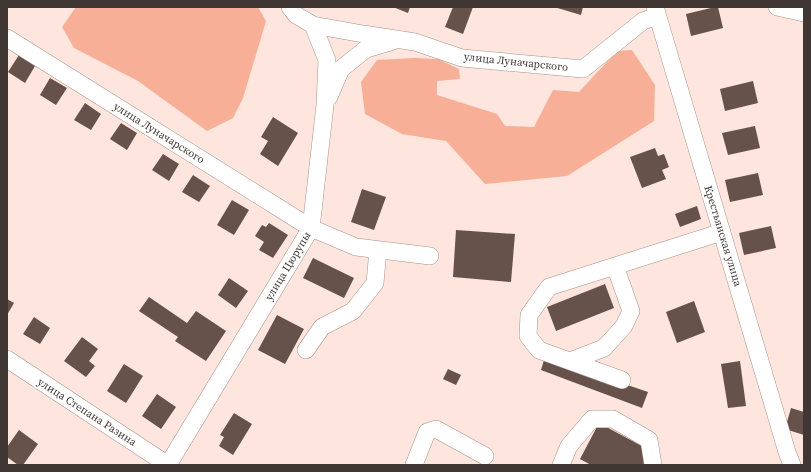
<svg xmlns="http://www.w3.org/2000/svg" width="811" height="472" font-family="'Source Serif 4',serif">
<rect width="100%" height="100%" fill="#fee5dd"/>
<!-- green -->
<path fill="#f8af97" d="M76 7H258L266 21 243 98 233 118 207 131 138 81 74 48 62 27Z
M632 50 655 85 654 121 567 176 485 184 446 141 402 134 365 114 361 82 377 60 414 58 438 59 459 69 460 79 437 81V95L497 114 505 126 534 127 553 90 579 92 617 51Z"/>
<!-- building -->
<path fill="#67524b" d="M393 7H410L408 13Z
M453 7H473L463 34 445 27Z
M554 7H583L581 15Z
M715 7H718L723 28 691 36 686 14Z
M19 55 35 66 25 83 8 72Z
M50 78 67 88 56 105 40 95Z
M753 81 758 103 725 111 720 89Z
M85 103 101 114 91 130 74 120Z
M273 117 298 133 278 166 260 154 268 141 261 137Z
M121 123 137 133 127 150 110 139Z
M755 126 760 148 728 155 722 133Z
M655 148 658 156 664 154 669 167 662 170 666 179 642 188 630 157Z
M163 154 179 164 169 181 152 170Z
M758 173 763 195 730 202 725 180Z
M193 175 210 186 199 202 182 192Z
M362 189 386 197 374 230 351 222Z
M232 200 249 210 234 235 217 225Z
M697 206 701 219 680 227 675 214Z
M269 223 288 235 273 258 259 250 264 242 255 236 262 225 266 227Z
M771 226 776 248 744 255 739 233Z
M456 230 515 234 511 282 453 277Z
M313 258 354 278 344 298 303 278Z
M229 278 248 291 236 308 218 295Z
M605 284 614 308 556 331 547 307Z
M149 297 187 323 196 311 226 331 206 361 175 341 178 337 139 311Z
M7 299 14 303 7 315Z
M694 301 705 332 677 343 666 312Z
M277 315 304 329 285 364 258 350Z
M34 317 50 328 40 344 23 334Z
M82 337 98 349 89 361 95 366 86 377 64 361Z
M545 357 648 392 642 408 541 370Z
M740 361 746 406 728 408 721 364Z
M124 364 143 376 126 403 107 391Z
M448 369 461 375 456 385 443 379Z
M157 394 176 407 161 429 142 416Z
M791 408 804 412V435L785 429Z
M234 413 252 424 233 455 219 446 224 437 220 435Z
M599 423 651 451 643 465H591L580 459Z
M19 430 38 444 23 465H18L7 457V447Z"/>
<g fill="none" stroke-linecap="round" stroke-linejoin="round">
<!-- minor casing -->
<g stroke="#a8918a" stroke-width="18">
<path id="minor" d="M655 7 787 452 792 465
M777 7 804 13
M313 25 363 34 415 42 462 58 583 69 643 21 657 16
M7 38 311 228 356 247 430 256
M329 97 341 69 366 49 393 41
M306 350 322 327 353 311 375 283 378 250
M7 359 168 465
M570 361 604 348 624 326 631 311 615 266
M622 380 539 350 528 336 529 315 549 287 722 232
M168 465 311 228 325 105 327 60 313 25 296 15 290 7
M414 465 427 432 436 429 485 456
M561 465 569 446 592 419H613L649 440 653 465"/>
</g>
<!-- minor -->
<use href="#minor" stroke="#fff" stroke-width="17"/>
</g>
<g text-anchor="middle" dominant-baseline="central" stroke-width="4" stroke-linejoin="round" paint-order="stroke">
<!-- street labels -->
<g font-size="11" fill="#403734" stroke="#fff">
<text transform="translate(516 62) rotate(6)">улица Луначарского</text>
<text transform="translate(159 133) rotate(32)">улица Луначарского</text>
<text transform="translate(723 236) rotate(73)">Крестьянская улица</text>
<text transform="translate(288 266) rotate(-59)">улица Цюрупы</text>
<text transform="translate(87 412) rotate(33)">улица Степана Разина</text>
</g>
</g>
<!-- border -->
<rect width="811" height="472" fill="none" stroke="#403734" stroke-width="16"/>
</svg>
